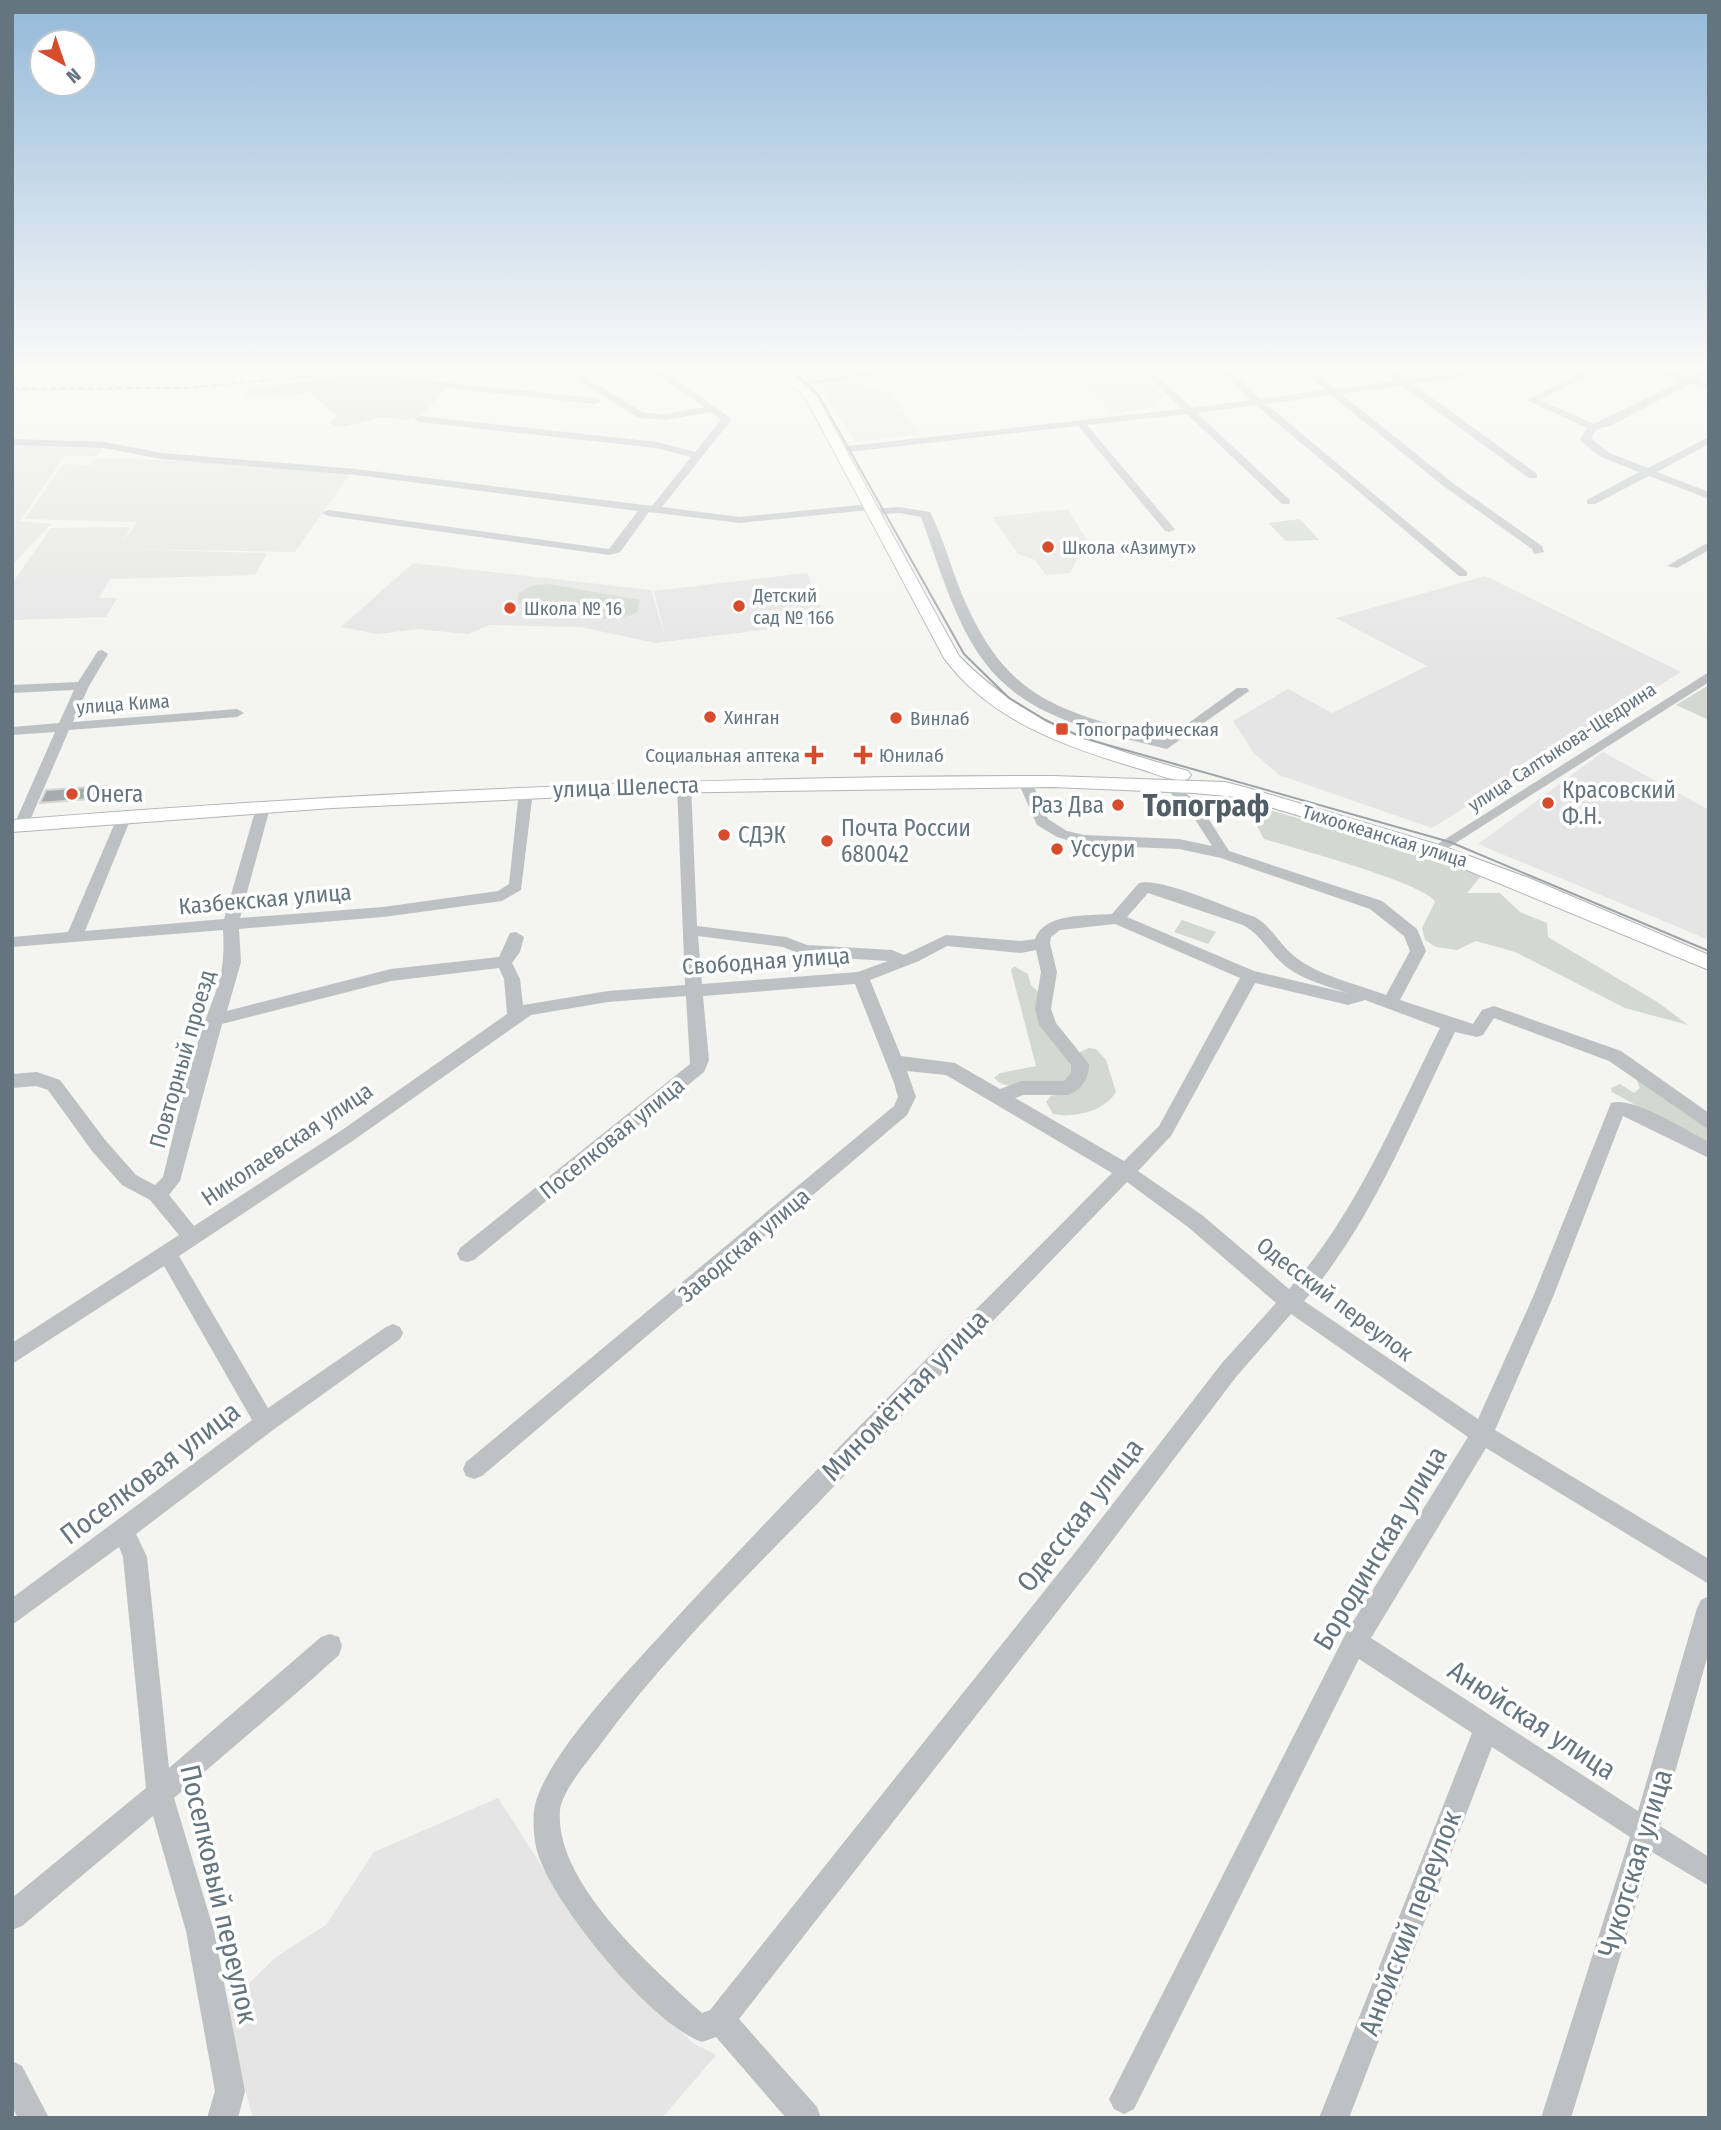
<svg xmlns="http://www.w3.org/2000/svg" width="1721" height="2130" font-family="'Fira Sans Condensed',sans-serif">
<rect width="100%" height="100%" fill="#f4f4f0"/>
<!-- built -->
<path fill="#e4e5e4" d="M1076 371H1139L1162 396 1147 410 1112 413Z
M860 381 865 387 889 392 919 434 855 442 820 385Z
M12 445 104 449 97 456H64L20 521 51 524 14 563Z
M97 458 242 463 350 474 295 552 116 549 267 553 255 575 110 579 99 598H117L106 617 12 620V584L51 528 131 527 120 545 137 522 25 519 63 464 90 465Z
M1068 509 1087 540 1070 573 1046 575 1035 560 1018 554 992 517Z
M413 563 651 590 666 640 654 591 807 573 827 622 655 643 581 627 490 625 468 634 417 629 378 634 341 627Z
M1485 576 1681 672 1432 828 1279 775 1254 753 1233 721 1288 689 1332 713 1427 666 1336 618Z
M1603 752 1709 810V940L1478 844Z
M498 1798 566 1904 641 1996 693 2043 716 2055 662 2118H253L223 2009 276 1957 326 1925 374 1852Z"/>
<!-- green -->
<path fill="#d3d9d0" d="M373 371H408V377L401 381 449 386 421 415 408 420 382 417 340 428 330 423 337 416 309 392 293 395H243L250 389Z
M1300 519 1319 540 1286 541 1268 523Z
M548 584 640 600 638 611C614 628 558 612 529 607L517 602 519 593 531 586Z
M1709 685V720L1676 705Z
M1226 797 1417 853 1481 876 1467 893H1500L1520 912 1547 923 1548 937 1659 1003 1688 1025 1625 1008 1515 952 1476 941 1457 950 1436 947 1425 940 1422 928 1435 902C1428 884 1290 847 1264 839L1252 817 1226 805 1222 799Z
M1182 920 1216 932 1208 944 1174 932Z
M1014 966 1028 974 1031 985 1043 996 1074 1070 1064 1084C1045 1085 1006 1093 994 1078L1000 1073 1036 1066 1011 970Z
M1089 1048 1096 1049 1106 1060 1116 1092C1103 1112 1075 1118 1053 1114L1046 1102 1051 1096 1072 1090 1080 1052Z
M1640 1080 1709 1126V1146L1612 1092 1611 1088 1620 1084 1634 1093 1640 1088 1637 1081Z"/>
<!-- building -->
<path fill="#a4acb0" stroke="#d5d5d3" stroke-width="2" d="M105 786 100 798 40 803 46 790Z"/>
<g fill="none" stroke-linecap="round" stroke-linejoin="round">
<!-- major casing -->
<g stroke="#b1b5b8" stroke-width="2">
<path id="major" d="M777 371H790L816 395 959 656C1025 724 1100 746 1188 771L1191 775 1188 779C1173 783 1152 772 1137 768 1066 747 989 720 944 658L805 397Z
M1053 776 1225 782 1248 788 1442 846 1529 878 1709 955V970L1428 854 1236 797 1194 793 1053 787 651 793 332 808 12 832V820C359 792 705 776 1053 776Z"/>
</g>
<!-- minor -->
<path fill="#bdc1c4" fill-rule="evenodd" d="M76 371H96L91 374Z
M652 371H663L732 419 662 507 740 517 870 504 874 505V509L899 507 930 512C945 541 953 576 967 606 1013 707 1068 711 1165 740L1237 688H1247L1249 691 1167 749C1115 736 1049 723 1008 687 960 647 942 573 921 517L899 513 873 515 869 514V510L740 523 649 512 620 552 609 555 328 516 322 513 328 510 609 549 638 511 356 475 162 459 104 448 12 445V439L104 442 162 453 356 469 652 506 691 457 656 448 419 422 414 419 419 416 657 442 695 452 721 420 711 412 666 420 638 418 575 378 583 376 644 413 666 414 704 407Z
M880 371H906L800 386 795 383Z
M1143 371H1152L1192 408 1250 400 1222 371H1231L1260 399 1325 390 1303 371H1312L1335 389 1395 381 1384 371H1394L1406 379 1464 373 1466 375 1461 378 1413 384 1537 474V478H1529L1402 386 1341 394 1450 481 1542 546 1544 552 1534 554 1532 549 1442 485 1331 395 1266 404 1467 572V576H1459L1256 405 1197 413 1290 500V504H1282L1187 414 1087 425 1173 527 1175 529 1169 532 1165 531 1078 426 839 453 834 450 839 447 1182 409Z
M1585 371H1597L1540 400 1594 424 1681 381 1654 371H1666L1689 378 1709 371V375L1698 380 1709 384V390L1690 384 1610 426 1597 429 1591 438 1609 453 1648 468 1709 437V444L1657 472 1709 492V499L1649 476 1595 504H1587V500L1639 472 1601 457 1581 441 1580 439 1587 428 1527 400Z
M404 378 596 398 601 401 596 404 401 383V379Z
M1709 542V550L1677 568 1667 566Z
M102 650 108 654 89 686 73 722 237 709 244 713 237 717 69 730 28 825 26 828H16L14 825 55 732 12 735V727L59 723 74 690 12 693V685L78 682 98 651Z
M1709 672V682L1440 853H1430L1428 850Z
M1025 778 1032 782 1048 819 1067 831 1084 835 1179 839 1212 846 1191 813 1160 783 1167 779 1172 780 1201 807 1229 851 1382 901 1417 929 1426 951 1400 1000 1473 1024 1482 1010 1494 1006 1621 1051 1709 1113V1130L1609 1061 1494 1018 1483 1035 1477 1037 1455 1032C1410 1123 1371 1225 1304 1301L1478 1419 1533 1297 1611 1103C1633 1096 1687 1131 1709 1142V1158L1623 1116 1553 1297 1495 1430 1709 1559V1584L1486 1448 1371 1638 1638 1811 1697 1608 1701 1600 1709 1596V1651L1660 1826 1709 1857V1886L1652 1852 1571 2118H1541L1630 1837 1492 1747 1349 2118H1319L1472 1733 1359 1659 1134 2109 1124 2114 1114 2109 1109 2099 1346 1633 1468 1437 1291 1314 1236 1377 1093 1566 739 2019 817 2107 821 2118H786L716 2037 702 2042C652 2025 552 1904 537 1851 534 1840 532 1817 535 1805 547 1756 624 1675 659 1637 804 1477 960 1327 1112 1173L946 1075 907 1071 916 1097 907 1115 482 1476 474 1479 466 1476 463 1469 466 1462 894 1106 898 1097 894 1083 855 984 703 996 709 1060 704 1072 474 1260 467 1262 460 1260 457 1254 460 1248 690 1064 686 996 608 1002 531 1015 354 1140 179 1256 268 1408 386 1327 393 1324 400 1327 403 1333 400 1339 273 1430 136 1534 147 1557 169 1768 321 1637 330 1634 339 1637 342 1646 339 1655 300 1690 174 1798 214 1931 245 2091 238 2118H207L215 2091 186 1931 153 1816 22 1926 12 1930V1898L146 1788 123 1557 119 1547 12 1625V1598L252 1420 164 1266 12 1364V1343L179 1235 150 1200 122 1185 92 1151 48 1090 36 1086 12 1088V1074L37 1072 60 1080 106 1141 136 1175 155 1185 163 1177C175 1130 185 1081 200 1035 215 991 226 979 223 930L12 947V937L68 932 117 818 124 813 131 818 85 931 224 919 256 808 263 804 270 808 240 918 383 907 498 891 509 884 519 791 526 787 533 791 521 890 502 901 383 917 239 929 241 962 227 1011 391 969 499 957 510 933 516 932 524 937 520 952 512 963 520 979 523 1005 608 991 685 985 677 784 684 780 691 784 697 926 786 937 807 945 892 950 904 955 946 935 1021 941 1035 939C1045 912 1088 916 1112 914L1139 883C1161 877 1230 909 1255 917 1272 927 1279 944 1294 956 1318 976 1357 984 1386 995L1410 951 1404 936 1370 909 1221 858 1179 849 1084 845 1057 837 1037 825 1018 782ZM1148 893 1243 925C1260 934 1268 951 1282 963 1299 979 1325 985 1347 993L1254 971 1127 917ZM1115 924 1240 978 1159 1126 1124 1161 1015 1098 1023 1095H1068C1082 1090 1089 1078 1089 1064L1056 1023 1051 1009 1057 972 1050 943 1051 937 1060 930ZM698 936 783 947 805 956 888 961 858 972 702 984ZM947 946 1021 953 1036 950 1041 972 1035 1009 1039 1025 1071 1065V1073L1064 1081H1021L1000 1089 955 1063 901 1056 870 980 919 961ZM499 968 504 979 507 1014 342 1130 194 1226 169 1195 180 1181 222 1024 391 981ZM1255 983 1348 1005 1365 1000 1440 1028C1395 1117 1356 1214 1289 1289L1202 1215 1138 1171 1171 1136ZM1127 1182 1188 1227 1276 1303 1222 1363 1077 1550 710 2010 702 2013C653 1968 554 1883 560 1810 562 1791 588 1761 600 1745 664 1657 743 1580 819 1502 921 1395 1024 1289 1127 1182Z
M12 2061 22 2066 49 2118H18L12 2107Z"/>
<!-- major -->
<use href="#major" fill="#fff" fill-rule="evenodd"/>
<!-- tram -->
<path stroke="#9da3a8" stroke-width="2" d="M792 371 818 394 964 654 1009 698 1045 720 1083 738 1450 842 1709 951"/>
<!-- rail -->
<path stroke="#9da3a8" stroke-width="2" stroke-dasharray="6 3.5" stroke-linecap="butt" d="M12 389 187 388 362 371"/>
</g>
<!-- sky -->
<linearGradient id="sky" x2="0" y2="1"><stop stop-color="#93b9da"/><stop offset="0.55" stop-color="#fafaf8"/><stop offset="1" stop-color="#fafaf8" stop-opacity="0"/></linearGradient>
<rect width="1721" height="669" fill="url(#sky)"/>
<!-- markers -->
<g fill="#d74c2d" stroke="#fff" stroke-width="2.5">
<circle cx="1048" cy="547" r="7"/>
<circle cx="739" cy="606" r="7"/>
<circle cx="510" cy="608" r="7"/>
<circle cx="710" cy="717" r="7"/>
<circle cx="896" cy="718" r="7"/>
<rect x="1055" y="722" width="14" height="14" rx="3.5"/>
<path d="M810.5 744.5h7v7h7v7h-7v7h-7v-7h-7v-7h7z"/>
<path d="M859.5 744.5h7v7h7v7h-7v7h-7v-7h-7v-7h7z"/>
<circle cx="72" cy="794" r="7"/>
<circle cx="1548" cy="803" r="7"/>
<circle cx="1118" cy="805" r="7"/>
<circle cx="724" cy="835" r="7"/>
<circle cx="827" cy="841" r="7"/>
<circle cx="1057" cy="849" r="7"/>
</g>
<g text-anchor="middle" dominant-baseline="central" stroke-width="7" stroke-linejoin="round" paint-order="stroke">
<!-- far-poi labels -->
<g font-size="19" fill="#65757f" stroke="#fff" text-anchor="start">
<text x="1062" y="547">Школа «Азимут»</text>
<text x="753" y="595">Детский<tspan x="753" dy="22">сад № 166</tspan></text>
<text x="524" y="608">Школа № 16</text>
<text x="724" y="717">Хинган</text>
<text x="910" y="718">Винлаб</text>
<text x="1076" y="729">Топографическая</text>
<text x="800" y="755" text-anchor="end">Социальная аптека</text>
<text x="879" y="755">Юнилаб</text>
</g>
<!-- far-street labels -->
<g font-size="19" fill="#65757f" stroke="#fff">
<text transform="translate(123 704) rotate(-4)">улица Кима</text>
<text transform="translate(1562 747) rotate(-33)">улица Салтыкова-Щедрина</text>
<text transform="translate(1385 836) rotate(17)">Тихоокеанская улица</text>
</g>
<!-- street labels -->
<g font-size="23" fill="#65757f" stroke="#fff">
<text transform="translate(626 787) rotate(-2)">улица Шелеста</text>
<text transform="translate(265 899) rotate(-5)">Казбекская улица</text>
<text transform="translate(766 961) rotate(-4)">Свободная улица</text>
<text transform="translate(182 1059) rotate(-74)">Повторный проезд</text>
<text transform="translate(612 1138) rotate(-39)">Поселковая улица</text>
<text transform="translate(287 1144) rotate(-34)">Николаевская улица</text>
<text transform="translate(744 1245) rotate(-40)">Заводская улица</text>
<text transform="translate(1335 1299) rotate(37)">Одесский переулок</text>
</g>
<!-- poi labels -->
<g font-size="23" fill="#65757f" stroke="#fff" text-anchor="start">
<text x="1562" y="790">Красовский<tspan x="1562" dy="26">Ф.Н.</tspan></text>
<text x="86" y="794">Онега</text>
<text x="1104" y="805" text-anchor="end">Раз Два</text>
<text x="841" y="828">Почта России<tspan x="841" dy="26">680042</tspan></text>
<text x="738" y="835">СДЭК</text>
<text x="1071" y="849">Уссури</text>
</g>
<!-- near-street labels -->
<g font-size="28" fill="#65757f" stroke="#fff">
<text transform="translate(905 1395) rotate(-46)">Миномётная улица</text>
<text transform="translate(150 1473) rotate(-37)">Поселковая улица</text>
<text transform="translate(1080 1515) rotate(-52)">Одесская улица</text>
<text transform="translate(1380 1548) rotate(-59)">Бородинская улица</text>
<text transform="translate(1532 1720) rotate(33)">Анюйская улица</text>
<text transform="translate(1635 1863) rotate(-73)">Чукотская улица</text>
<text transform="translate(219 1894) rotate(77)">Поселковый переулок</text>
<text transform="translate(1410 1923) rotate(-69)">Анюйский переулок</text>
</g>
<!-- district labels -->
<g font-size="30" font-weight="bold" fill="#525e65" stroke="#fff">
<text x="1206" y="806">Топограф</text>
</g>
</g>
<!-- border -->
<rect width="1721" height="2130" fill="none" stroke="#65757f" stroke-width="28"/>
<!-- north arrow -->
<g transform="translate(63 63) rotate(140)"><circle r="33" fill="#ffffff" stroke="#c1c8cc" stroke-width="2"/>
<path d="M0-5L12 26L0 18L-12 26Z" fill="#d74c2d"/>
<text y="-10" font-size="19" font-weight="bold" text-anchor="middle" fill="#65757f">N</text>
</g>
</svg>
